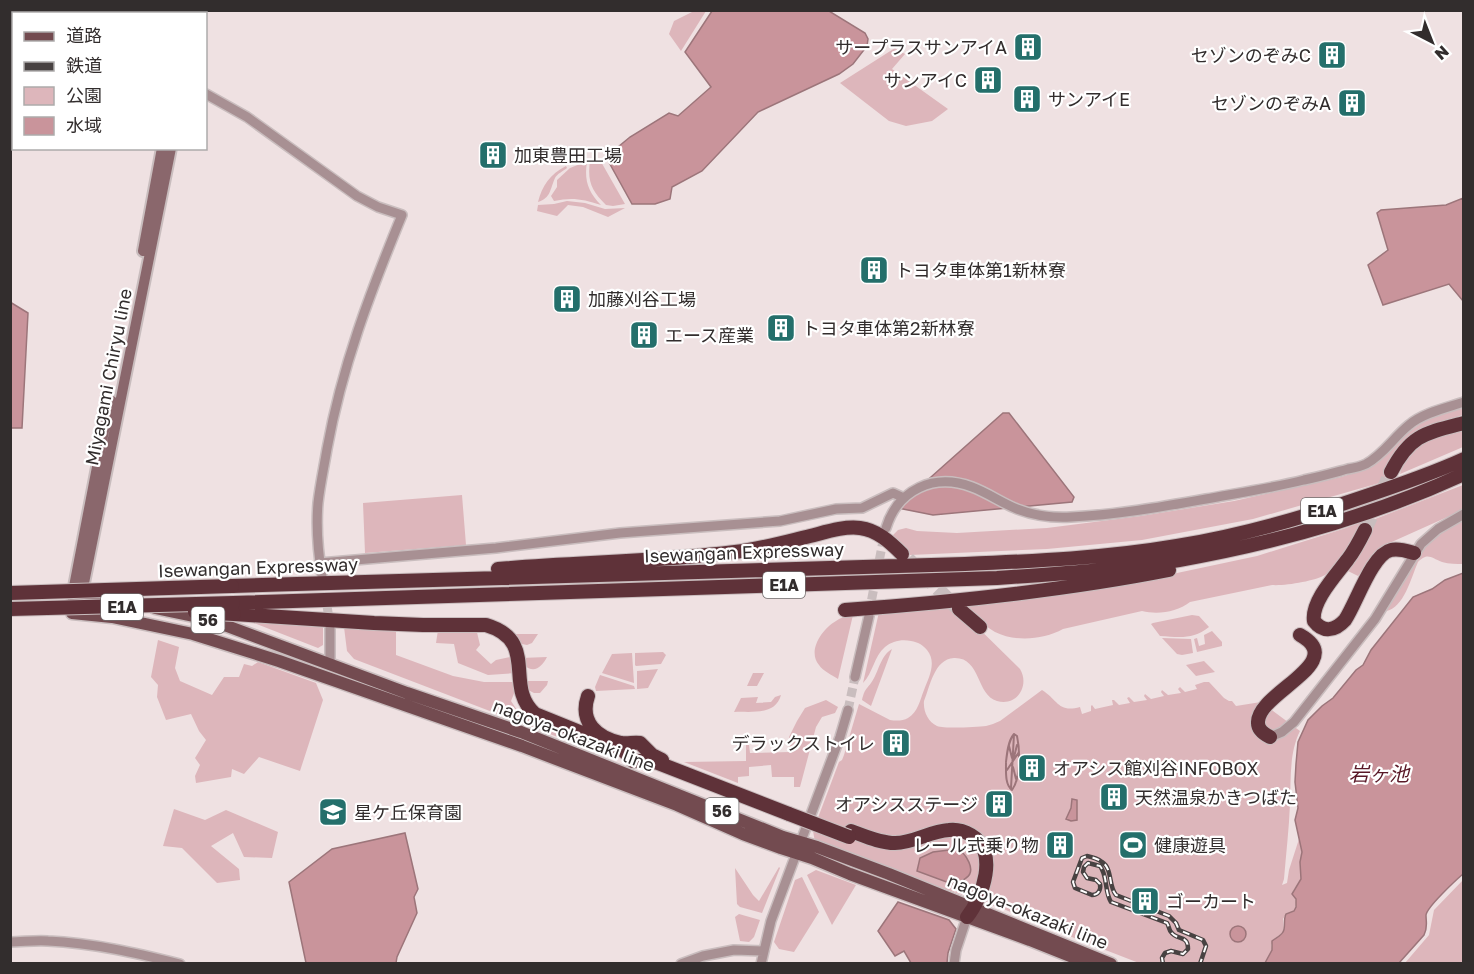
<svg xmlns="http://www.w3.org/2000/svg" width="1474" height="974" font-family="'Golos Text','Noto Sans JP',sans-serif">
<rect width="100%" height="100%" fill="#efe1e2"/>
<!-- green -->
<path fill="#ddb6bb" d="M696 10 706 11 681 51 669 34 674 21Z
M895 48 905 54 892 69 948 109 932 121 906 126 889 121 840 83Z
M600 160 625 204 613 206 606 205C592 191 587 182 590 161Z
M585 162H587C584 180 588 192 601 205 583 199 572 197 554 201L551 196 557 187V180L570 168Z
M566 166 567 168C563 171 557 174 555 178 550 189 551 198 538 202 542 186 550 174 566 166Z
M567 201 585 203 605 209 625 208 608 217 583 207 568 205 557 216 537 211 538 205 554 204Z
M1463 406V415C1446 421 1423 424 1410 436 1397 449 1390 466 1383 482L1253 519 1142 540 1047 549 910 555 892 536 898 530 906 528 917 531 957 533 1047 528 1141 516 1234 501 1341 477 1368 468 1382 459 1410 431 1424 421Z
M1463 428V447L1400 474 1404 459 1413 446Z
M1463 485V510L1385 545 1378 551 1358 576 1338 566C1334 569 1330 572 1325 575 1315 581 1285 586 1272 585L1190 602C1177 612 1158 615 1142 611L1063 629C1043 640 1015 642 995 632 988 628 982 623 976 618 971 615 965 612 959 609L1020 669C1030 685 1017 707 997 701 976 695 981 657 954 658 934 659 930 687 924 701 923 711 928 722 937 726 945 729 977 727 986 726 991 725 995 723 1000 721L1042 690C1058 700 1058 713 1080 707L1082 714 1091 711V706L1092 705 1095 709 1113 705 1112 700H1114L1119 705 1130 703 1127 698 1129 697 1134 702 1147 700 1144 696 1145 694 1151 699 1164 696 1161 692 1162 690 1168 695 1181 693 1178 689 1180 687 1185 692 1197 689 1195 685 1204 682H1209L1224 698 1229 701H1232L1236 706 1261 702 1300 731C1289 753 1291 780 1290 804 1289 829 1286 854 1284 879L1282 885 1287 883 1289 870 1299 839 1302 852 1300 862 1301 879 1293 891C1296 898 1297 903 1294 911L1286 914 1283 919 1284 931 1280 935 1275 938 1271 945 1272 950 1265 963H1139L1028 920 1006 910 875 865 815 842 813 831 839 762 842 760 844 755 859 704 890 720C896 721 903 721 908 718 918 712 920 700 924 690 929 677 937 662 927 650 923 645 918 642 911 641 902 639 892 641 885 647 874 656 873 673 863 683L879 612 1116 586 1257 556 1343 529 1370 519V521Z
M462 495 466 545 365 553 363 503Z
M1463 520V564C1457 564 1449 564 1442 562 1431 558 1428 552 1418 562 1411 578 1404 608 1386 611L1419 554 1428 543 1442 532Z
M849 615H853L838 679C832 675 823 671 819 665 807 651 822 629 836 621 840 618 844 617 849 615Z
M1192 615 1199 616 1209 627C1193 640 1179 637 1160 636L1151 624 1153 623Z
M246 620 323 625V645L318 648Z
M344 627 396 630V655L453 676 484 682H515V691L511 701 521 716 606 748 610 757 354 659 347 651Z
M476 628 480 645 476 650 491 664 496 660 515 656 516 673 488 675 458 663 454 644 436 643 438 630Z
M1212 631 1222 642V646L1197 652 1194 639 1197 638 1199 646 1205 644 1204 635Z
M514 634H538L532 643 527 645 517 643Z
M1162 638 1191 639 1193 653 1182 655 1177 654Z
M158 640 179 647 175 668 180 681 212 695 224 677H239L244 664 252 666 258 662 316 683 323 700 300 771 259 757 244 774 232 769 231 777 196 783 195 776 200 765 195 758 206 740 199 731 191 714 166 720 157 697 158 685 151 677Z
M892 649 871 706 862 700C865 689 865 691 871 683 879 672 880 656 892 649Z
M663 652 666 655 661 664 636 666 635 665V653Z
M632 653 634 683 602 673 612 654Z
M547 657C542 667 534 674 524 665L521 658Z
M1204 661 1215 672 1196 676 1186 665Z
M658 669 648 688 637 689V671Z
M753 673H764L757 686H747Z
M600 675 634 686 635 689 596 691 595 687Z
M524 681H548L547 685 540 693H534L528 690Z
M781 695C775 716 752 711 734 712L741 698 758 697 756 703 771 702 775 697Z
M826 700 838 707 835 713 822 717 816 727 800 787H794V777H772L771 765 749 767V776L738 777V783L684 762 746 761V745H749L750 753 790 752 789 737 797 721 805 708Z
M174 809 205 820 226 810 278 832 272 858 244 857 233 833 211 846 239 869 240 880 217 883 182 848 163 846Z
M779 867 780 868 762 913 740 907 737 904 735 868 753 895 759 901Z
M816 870 856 885 832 925 807 875Z
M802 877 819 912 794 952 779 949 774 942 795 880Z
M1463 880V963H1405L1429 935 1434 910Z
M739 914 760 920 754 937 749 942 740 941 735 917Z"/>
<!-- water -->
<path fill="#c9949b" stroke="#9c757a" stroke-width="1.5" d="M712 11H829L865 33 868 39 867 46 853 64 839 74 758 112 702 171 672 187 670 199 655 204H632L606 157 630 137 669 113 678 116 711 87 685 52Z
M1463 198V301L1449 284 1383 305 1368 265 1388 250 1377 213 1381 210 1446 205Z
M10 302 28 313 22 428H11Z
M1003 413H1009L1074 497 1072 502 933 515 898 508 922 485Z
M1463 573V874C1456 880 1427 907 1426 915 1426 923 1428 927 1424 935L1399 963H1265L1272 950V941C1275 938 1281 936 1283 932 1286 927 1283 920 1286 914L1294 911 1296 907V899L1292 894 1301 879 1300 862 1302 852 1295 820 1298 808 1295 782 1296 764 1298 742 1308 720 1322 706 1333 698 1356 670 1363 665 1371 650 1413 597 1432 589 1445 580Z
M1072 799 1077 800V820L1071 821 1066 819 1071 808Z
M405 833 418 889 414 897 417 913 397 957 396 963H306L289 882 332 849Z
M957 849C966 853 977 871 966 878 963 881 956 883 952 884L917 871 920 858 933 852Z
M898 902 949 920 956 929 948 953 947 963H911L904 951 895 956 878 931Z
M1230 934a8 8 0 1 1 16 0a8 8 0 1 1-16 0Z"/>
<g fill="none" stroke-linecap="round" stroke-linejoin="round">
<!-- stream -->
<path stroke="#9c757a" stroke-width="2" d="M1009 746 1012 758
M1014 757 1017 745
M1006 763C1006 772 1005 785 1012 790 1021 778 1020 750 1017 736L1014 734C1008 741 1007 753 1006 762
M1013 767 1016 779
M1007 770 1019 752
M1011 788 1014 734"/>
<!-- tertiary-tunnel -->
<path stroke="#c9bdbe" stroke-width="9" stroke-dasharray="9 4.5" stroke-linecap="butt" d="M323 580 330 625
M869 613 884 536
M848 710 855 677"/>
<!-- motorway-tunnel -->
<path stroke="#c9bdbe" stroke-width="14" stroke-dasharray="14 7" stroke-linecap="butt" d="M1365 530 1391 472
M908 559 956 607"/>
<!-- tertiary casing -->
<g stroke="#c9bdbe" stroke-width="12">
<path id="tertiary" d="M68 10 73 14
M206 94 247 117 357 196 378 207 402 215C370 293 342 366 327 449 324 467 320 485 318 503 316 527 318 552 322 576
M886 528C898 489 934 473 972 487 988 493 1002 503 1017 509 1035 516 1052 518 1071 517 1116 515 1161 507 1206 499 1239 493 1272 488 1304 480 1319 477 1333 473 1348 469 1354 468 1360 467 1366 464 1383 455 1394 437 1409 425 1423 413 1446 408 1464 402
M320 563 496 548 620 533 780 521 836 509 862 508 893 493 904 498
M330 665V628
M855 677 869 616
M1270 737 1282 732 1294 722 1375 619 1421 544 1438 529 1464 514
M10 942C23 942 35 940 48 941 93 943 136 953 180 964
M681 964 703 956 734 950 763 951
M761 964 771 921 840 737 848 710
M954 964 956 950 967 917"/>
</g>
<!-- secondary casing -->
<g stroke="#c9bdbe" stroke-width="14">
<path id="secondary" d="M187 14 188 10
M197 14V10
M143 251 162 148
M72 597 104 431 112 401
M81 598 171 148"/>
</g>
<!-- primary casing -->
<g stroke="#c9bdbe" stroke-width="15">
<path id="primary" d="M75 596 123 602
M155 608 198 617 227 626 407 693 521 732 783 837 817 847 889 874 1111 964
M72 613 112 617 193 634 279 661 522 746 677 805 743 834 781 848 812 858 850 874 1030 940 1090 964"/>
</g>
<!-- motorway casing -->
<g stroke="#c9bdbe" stroke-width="16">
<path id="motorway" d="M1391 472C1410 435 1425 433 1464 423
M1365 530C1360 540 1355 550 1348 559 1337 574 1311 601 1314 621 1323 633 1335 631 1345 620 1356 604 1372 554 1391 550 1399 548 1407 551 1414 553
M498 569C577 562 656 562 735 552 760 549 785 542 810 536 826 532 844 526 860 528 877 530 890 542 902 554
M232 586 965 564C1036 561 1107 558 1177 546 1239 536 1299 519 1357 499 1393 487 1429 475 1464 459
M233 603 997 578C1058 574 1119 570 1179 560 1275 543 1375 515 1464 474
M959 609 980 627
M845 610C954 602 1062 591 1169 570
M234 614 374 623 423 625H486C540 641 503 686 535 714L619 748 624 751 633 761H650L658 763 789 814
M588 696C579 722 597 738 621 743 628 744 634 742 640 743L652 755 662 760
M1270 737C1264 734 1258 730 1258 723 1256 693 1350 663 1300 635
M851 831C865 836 880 843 895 843 914 843 930 831 949 830 957 829 964 831 971 835 999 851 983 897 967 917"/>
</g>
<!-- tertiary -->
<use href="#tertiary" stroke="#a89093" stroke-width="9"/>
<!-- secondary -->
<use href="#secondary" stroke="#8a676c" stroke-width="10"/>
<!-- primary -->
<use href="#primary" stroke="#734b50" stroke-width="12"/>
<!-- motorway -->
<use href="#motorway" stroke="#5f3239" stroke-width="14"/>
<!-- rail casing -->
<g stroke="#484242" stroke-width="4.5">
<path id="rail" d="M1163 964 1162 958 1165 953 1171 951 1183 954 1188 949C1188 934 1177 941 1171 932 1169 930 1169 926 1167 923L1111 902C1104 891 1108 876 1100 866L1088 863 1084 867 1083 872 1087 878 1096 880 1100 884C1101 889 1099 895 1092 895L1075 888 1073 882 1082 858 1087 856C1092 857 1098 859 1102 862 1113 869 1108 886 1116 895L1169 916 1176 923 1179 930 1203 940 1206 946 1200 964"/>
</g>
<!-- rail -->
<use href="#rail" stroke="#fff" stroke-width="2" stroke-dasharray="7" stroke-linecap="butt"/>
<!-- motorway-bridge casing -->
<g stroke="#c9bdbe" stroke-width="16" stroke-linecap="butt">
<path id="motorway-bridge" d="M10 593 232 586
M10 609 233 603
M195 612 234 614
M789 814 849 837"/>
</g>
<!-- motorway-bridge -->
<use href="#motorway-bridge" stroke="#5f3239" stroke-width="14"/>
</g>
<!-- icons -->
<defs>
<g id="building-square" transform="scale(1.5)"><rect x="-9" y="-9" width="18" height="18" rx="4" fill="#246f6b" stroke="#fff"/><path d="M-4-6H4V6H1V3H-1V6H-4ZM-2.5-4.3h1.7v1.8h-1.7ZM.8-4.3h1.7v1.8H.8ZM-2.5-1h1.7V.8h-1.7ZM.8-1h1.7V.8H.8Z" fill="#fff"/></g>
<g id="school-square" transform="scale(1.5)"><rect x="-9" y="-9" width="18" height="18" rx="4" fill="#246f6b" stroke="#fff"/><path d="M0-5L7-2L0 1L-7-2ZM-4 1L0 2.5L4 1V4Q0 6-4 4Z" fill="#fff"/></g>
<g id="stadium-square" transform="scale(1.5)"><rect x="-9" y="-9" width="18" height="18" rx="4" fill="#246f6b" stroke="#fff"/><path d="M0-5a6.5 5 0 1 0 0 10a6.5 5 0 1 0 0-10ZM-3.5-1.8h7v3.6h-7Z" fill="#fff"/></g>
</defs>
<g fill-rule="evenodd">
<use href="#building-square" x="1028" y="47"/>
<use href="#building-square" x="1332" y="55"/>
<use href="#building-square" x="988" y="80"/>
<use href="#building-square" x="1027" y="99"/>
<use href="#building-square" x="1352" y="103"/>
<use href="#building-square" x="493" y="155"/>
<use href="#building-square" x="874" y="270"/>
<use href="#building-square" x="567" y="299"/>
<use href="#building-square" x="781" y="328"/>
<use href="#building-square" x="644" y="335"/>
<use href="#building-square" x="896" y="743"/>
<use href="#building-square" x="1032" y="768"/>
<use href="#building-square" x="1114" y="797"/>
<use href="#building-square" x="999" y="804"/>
<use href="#school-square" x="333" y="812"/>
<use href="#building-square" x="1060" y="845"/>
<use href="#stadium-square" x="1133" y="845"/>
<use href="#building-square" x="1145" y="901"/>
</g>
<g text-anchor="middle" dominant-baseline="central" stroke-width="4.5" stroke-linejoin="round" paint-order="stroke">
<!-- shield labels -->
<g fill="#fff" stroke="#706c6c" stroke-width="1.5">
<rect x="1301" y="498" width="42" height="26" rx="4.5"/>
<rect x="763" y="572" width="42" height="26" rx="4.5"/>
<rect x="101" y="594" width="42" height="26" rx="4.5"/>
<rect x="191.5" y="607" width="33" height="26" rx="4.5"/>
<rect x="705.5" y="798" width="33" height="26" rx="4.5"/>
</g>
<g font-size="16" font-weight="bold" fill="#322d2d">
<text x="1322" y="511">E1A</text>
<text x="784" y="585">E1A</text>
<text x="122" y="607">E1A</text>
<text x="208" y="620">56</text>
<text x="722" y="811">56</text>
</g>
<!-- poi labels -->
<g font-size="18" fill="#322d2d" stroke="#fff" text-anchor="start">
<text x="1007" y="47" text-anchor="end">サープラスサンアイA</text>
<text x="1311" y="55" text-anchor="end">セゾンのぞみC</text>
<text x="967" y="80" text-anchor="end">サンアイC</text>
<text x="1048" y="99">サンアイE</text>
<text x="1331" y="103" text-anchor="end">セゾンのぞみA</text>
<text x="514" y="155">加東豊田工場</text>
<text x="895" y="270">トヨタ車体第1新林寮</text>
<text x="588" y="299">加藤刈谷工場</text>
<text x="802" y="328">トヨタ車体第2新林寮</text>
<text x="665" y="335">エース産業</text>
<text x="875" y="743" text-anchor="end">デラックストイレ</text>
<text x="1053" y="768">オアシス館刈谷INFOBOX</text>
<text x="1135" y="797">天然温泉かきつばた</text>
<text x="978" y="804" text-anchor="end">オアシスステージ</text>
<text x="354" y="812">星ケ丘保育園</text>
<text x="1039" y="845" text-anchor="end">レール式乗り物</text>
<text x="1154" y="845">健康遊具</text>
<text x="1166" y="901">ゴーカート</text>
</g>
<!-- street labels -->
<g font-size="18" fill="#322d2d" stroke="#fff">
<text transform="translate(108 377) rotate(-79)">Miyagami Chiryu line</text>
<text transform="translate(744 552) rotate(-2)">Isewangan Expressway</text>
<text transform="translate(258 567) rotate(-2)">Isewangan Expressway</text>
<text transform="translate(574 735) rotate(21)">nagoya-okazaki line</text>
<text transform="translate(1028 911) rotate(22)">nagoya-okazaki line</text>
</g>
<!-- water labels -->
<g font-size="20" font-style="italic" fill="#591827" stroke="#fff">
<text x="1379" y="773">岩ヶ池</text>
</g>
</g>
<!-- border -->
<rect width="1474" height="974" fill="none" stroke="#322d2d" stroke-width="24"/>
<!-- legend -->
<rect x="12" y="12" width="195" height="138" fill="#ffffff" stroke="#adabab" stroke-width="1.5"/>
<rect x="24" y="32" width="30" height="9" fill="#734b50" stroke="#adabab" stroke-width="1.5"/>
<text x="66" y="42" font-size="18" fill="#322d2d">道路</text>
<rect x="24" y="62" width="30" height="9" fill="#484242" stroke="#adabab" stroke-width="1.5"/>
<text x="66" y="72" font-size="18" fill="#322d2d">鉄道</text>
<rect x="24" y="87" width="30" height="18" fill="#ddb6bb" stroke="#adabab" stroke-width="1.5"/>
<text x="66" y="102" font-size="18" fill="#322d2d">公園</text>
<rect x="24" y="117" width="30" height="18" fill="#c9949b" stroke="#adabab" stroke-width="1.5"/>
<text x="66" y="132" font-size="18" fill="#322d2d">水域</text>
<!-- north arrow -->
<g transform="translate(1432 42) rotate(138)" stroke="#ffffff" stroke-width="4.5" paint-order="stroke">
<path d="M0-4.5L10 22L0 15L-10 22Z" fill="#322d2d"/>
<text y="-9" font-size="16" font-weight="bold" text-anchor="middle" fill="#322d2d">N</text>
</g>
</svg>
